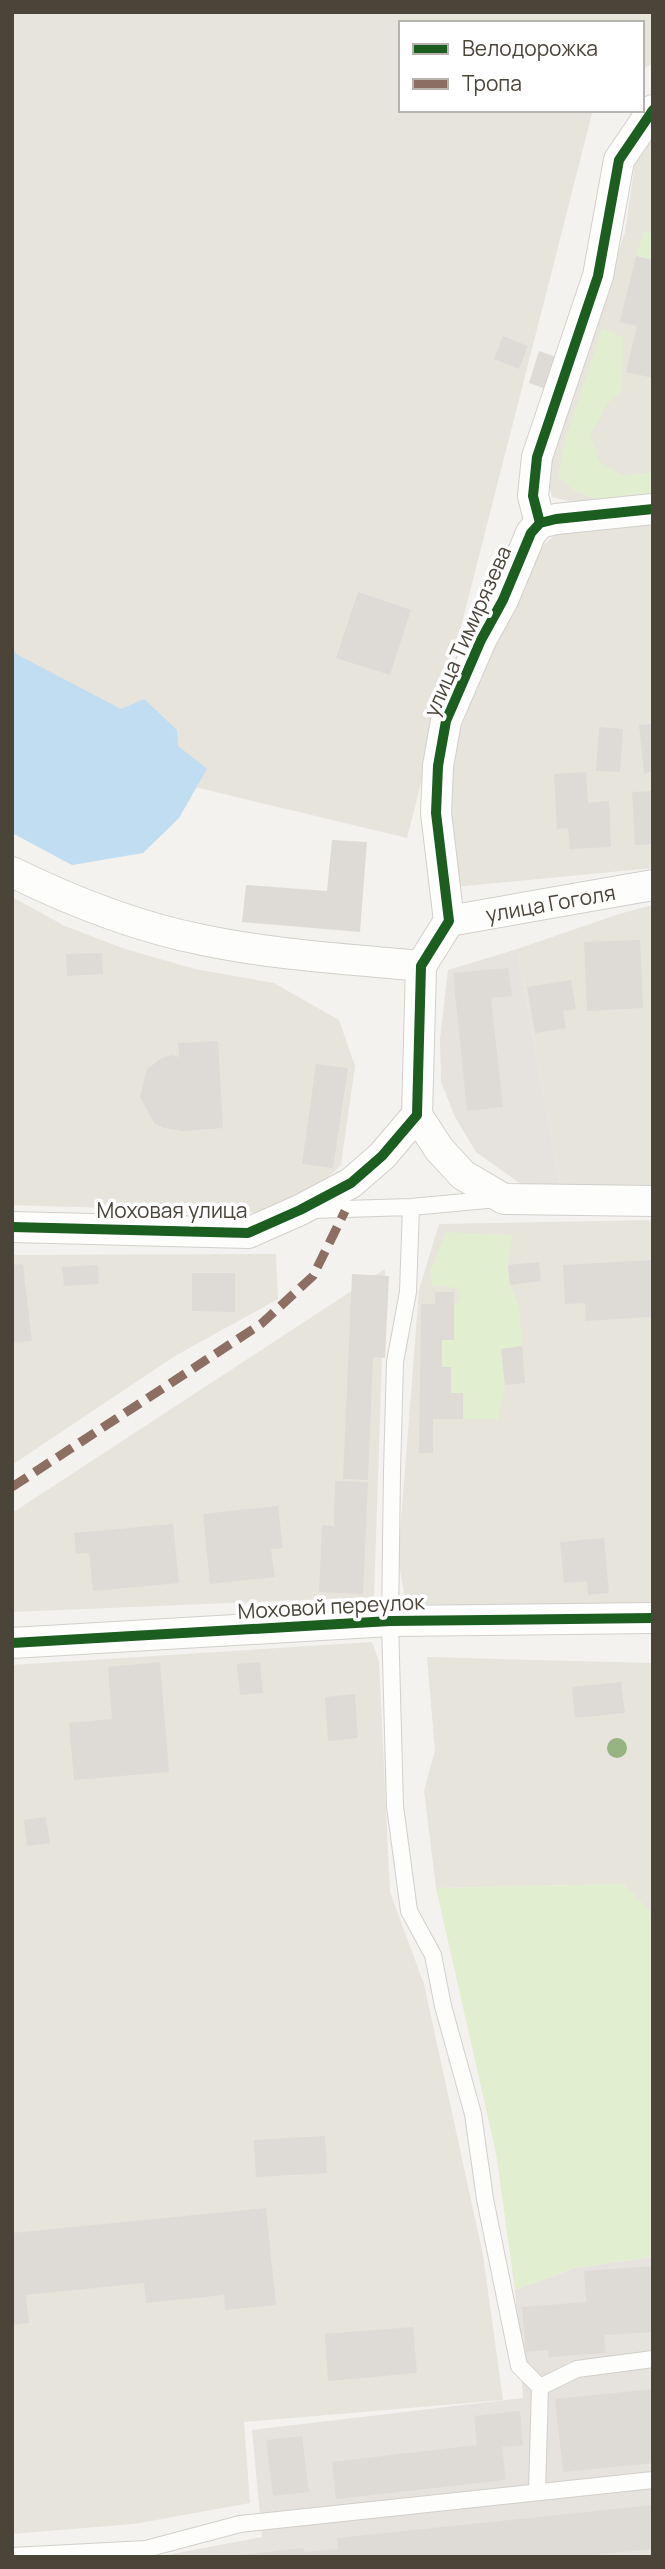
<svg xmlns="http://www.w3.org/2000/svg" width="665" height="2569" font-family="Manrope,sans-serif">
<rect width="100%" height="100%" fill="#f4f2ee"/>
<!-- residential -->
<path fill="#e7e4dc" d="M12 12H653V63L642 70V23H401V110H593L407 838 12 743Z
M653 133V500L594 507 552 497 545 470 568 410 625 232 636 157Z
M653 517V868L456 887 444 800 455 730 494 643 543 545 566 526Z
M12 897 65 926 125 949 195 969 274 983 339 1020 355 1066 341 1165 327 1178 291 1197 268 1213 12 1205Z
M653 905V1188L561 1190 517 949 619 914Z
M653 1220V1608L406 1604 398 1559 419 1290 439 1224Z
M276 1254 278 1299 175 1356 12 1465V1255Z
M385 1269 374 1597 12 1612V1513Z
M372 1642 379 1661 390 1892 424 1984 483 2255 503 2400 244 2422 250 2503 134 2524 12 2534V1665Z
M427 1657 653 1663V1915L623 1884 436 1888 424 1790 435 1751Z"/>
<!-- industrial -->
<path fill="#e6e2de" d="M517 949 561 1190 521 1184 476 1152 455 1117 441 1082 440 1039 448 970Z
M653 2257V2557H156L262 2537 252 2430 523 2398 515 2290 575 2268Z"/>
<!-- green -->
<path fill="#e1eecf" d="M644 231 653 233V260L636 256Z
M602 328 623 338 622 392 608 403 590 435 599 462 624 476 653 472V492C612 498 590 510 558 476L563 446Z
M446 1232 512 1235 508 1266 510 1285 519 1306 522 1346 501 1349 505 1385 498 1419H463V1393H451V1367H442V1340H454V1304L460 1302V1290L446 1286H432L430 1271Z
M623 1884 653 1915V2257L575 2268 515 2290 496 2153 436 1888Z"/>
<!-- water -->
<path fill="#c0ddf1" d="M12 647 16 654 121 709 144 699 177 730 178 746 207 769 179 818 143 853 72 865 12 833Z"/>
<!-- building -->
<path fill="#dedbd6" d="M636 256 653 260V378L626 372 637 326 620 322Z
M503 336 528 346 519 369 494 359Z
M539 351 562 359 552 391 529 383Z
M358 592 411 610 390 675 336 658Z
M653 724V772L644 773 639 725Z
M599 727 623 729 620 772 596 771Z
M586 772 588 803 609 801 611 847 570 849 568 828 557 829 554 774Z
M653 791V844L635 845 632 792Z
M332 840 367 842 360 932 242 922 246 885 327 891Z
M640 940 643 1008 587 1011 584 942Z
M102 953 103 974 67 976 66 954Z
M508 968 512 996 491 998 503 1107 467 1111 453 973Z
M571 980 576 1009 563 1011 566 1028 535 1033 527 987Z
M218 1041 223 1128 183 1131 164 1128 154 1123 140 1097 147 1069 162 1058 172 1055 179 1057 178 1043Z
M316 1064 348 1068 333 1168 302 1164Z
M653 1260 651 1317 586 1321 585 1303 565 1304 563 1265Z
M539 1262 541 1281 510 1285 508 1265Z
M23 1264 32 1341 12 1343V1265Z
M98 1265 99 1284 64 1286 62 1267Z
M192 1273H235V1312L192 1311Z
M352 1274 389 1276 385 1358 373 1357 368 1480 343 1479Z
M435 1292H454V1340H442V1367H451V1393H463V1419H433V1453H419L421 1304H435Z
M522 1346 525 1383 505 1385 501 1349Z
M335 1481 368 1482 363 1594 319 1592 322 1525 334 1526Z
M278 1506 283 1548 271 1549 275 1577 210 1584 203 1514Z
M173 1524 179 1583 93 1591 89 1553 76 1554 74 1533Z
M604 1538 609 1593 588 1595 587 1581 564 1583 560 1542Z
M160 1662 169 1772 74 1780 69 1723 112 1719 108 1667Z
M260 1662 263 1693 240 1695 237 1664Z
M621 1682 625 1713 575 1718 572 1687Z
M355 1694 358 1738 328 1741 325 1697Z
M46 1817 50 1843 27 1846 24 1820Z
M325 2136 327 2173 256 2177 254 2140Z
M266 2208 276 2305 225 2310 224 2295 146 2303 144 2283 26 2295 29 2323 12 2325V2233Z
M653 2266V2332L604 2335 606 2353 549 2357 548 2350 526 2352 522 2307 586 2302 584 2271Z
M413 2327 417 2373 328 2381 325 2334Z
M653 2389V2463L563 2472 555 2399Z
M520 2411 523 2445 502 2447 506 2480 336 2499 332 2462 477 2445 474 2416Z
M302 2436 309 2492 273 2496 266 2440Z
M653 2505V2549L574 2557H241V2555L304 2548V2552L338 2549 337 2538Z"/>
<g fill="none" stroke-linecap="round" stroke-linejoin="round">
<!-- service casing -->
<g stroke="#d2d0cb" stroke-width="18">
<path id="service" d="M411 1207 408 1292 395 1362 392 1471 390 1621 395 1806 409 1911 433 1955 443 2006 473 2114 485 2199 519 2366 540 2387 537 2492
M311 1210 411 1207 498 1199
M540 2387 577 2369 653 2359
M12 2556 146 2549 240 2524 653 2480"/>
</g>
<!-- minor casing -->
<g stroke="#d2d0cb" stroke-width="32">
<g id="minor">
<path d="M540 523 533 496 537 457 598 276 619 160 653 110"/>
<path d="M12 872C73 902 137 927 203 940 274 955 349 959 421 966"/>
<path id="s1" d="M449 921 653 885"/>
<path d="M417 1115 421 966 449 921 436 813 438 766 446 721 481 640 503 600 531 533 540 523 556 519 653 509"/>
<path d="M417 1115 439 1149 463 1175 504 1199 653 1201"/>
<path d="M12 1227 248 1233 300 1210 351 1183 382 1156 417 1115"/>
<path d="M12 1643 390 1621 653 1618"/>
</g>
</g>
<!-- service -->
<use href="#service" stroke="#fdfdfc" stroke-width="16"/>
<!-- minor -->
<use href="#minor" stroke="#fdfdfc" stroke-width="30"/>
<!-- quiet -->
<path stroke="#8d6e63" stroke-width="9" stroke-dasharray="18 9" stroke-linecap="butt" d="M12 1487 261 1324 313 1276 345 1211"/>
<!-- cycleway casing -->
<g stroke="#fff" stroke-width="15">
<path id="cycleway" d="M540 523 533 496 537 457 598 276 619 160 653 110
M12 1227 248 1233 300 1210 351 1183 382 1156 417 1115 421 966 449 921 436 813 438 766 446 721 481 640 503 600 531 533 540 523 556 519 653 509
M12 1643 390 1621 653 1618"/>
</g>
<!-- cycleway -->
<use href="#cycleway" stroke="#1b5e20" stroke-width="10"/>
</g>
<!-- trees -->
<circle fill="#96b382" cx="617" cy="1748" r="10"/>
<g text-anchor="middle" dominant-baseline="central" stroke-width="7" stroke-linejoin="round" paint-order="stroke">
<!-- street labels -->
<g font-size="21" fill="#4b4439" stroke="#fff">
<text transform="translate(467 631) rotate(-66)">улица Тимирязева</text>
<text stroke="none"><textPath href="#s1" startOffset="103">улица Гоголя</textPath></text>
<text x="172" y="1210">Моховая улица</text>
<text transform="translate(331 1606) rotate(-3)">Моховой переулок</text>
</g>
</g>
<!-- border -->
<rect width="665" height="2569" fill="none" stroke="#4b4439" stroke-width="28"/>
<!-- legend -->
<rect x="399" y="21" width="245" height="91" fill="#ffffff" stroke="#b7b4b0" stroke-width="2"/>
<rect x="413" y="44" width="35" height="10" fill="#1b5e20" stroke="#b7b4b0" stroke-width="2"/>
<text x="462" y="56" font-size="21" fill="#4b4439">Велодорожка</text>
<rect x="413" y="79" width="35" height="10" fill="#8d6e63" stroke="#b7b4b0" stroke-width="2"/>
<text x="462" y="91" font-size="21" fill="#4b4439">Тропа</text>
</svg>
